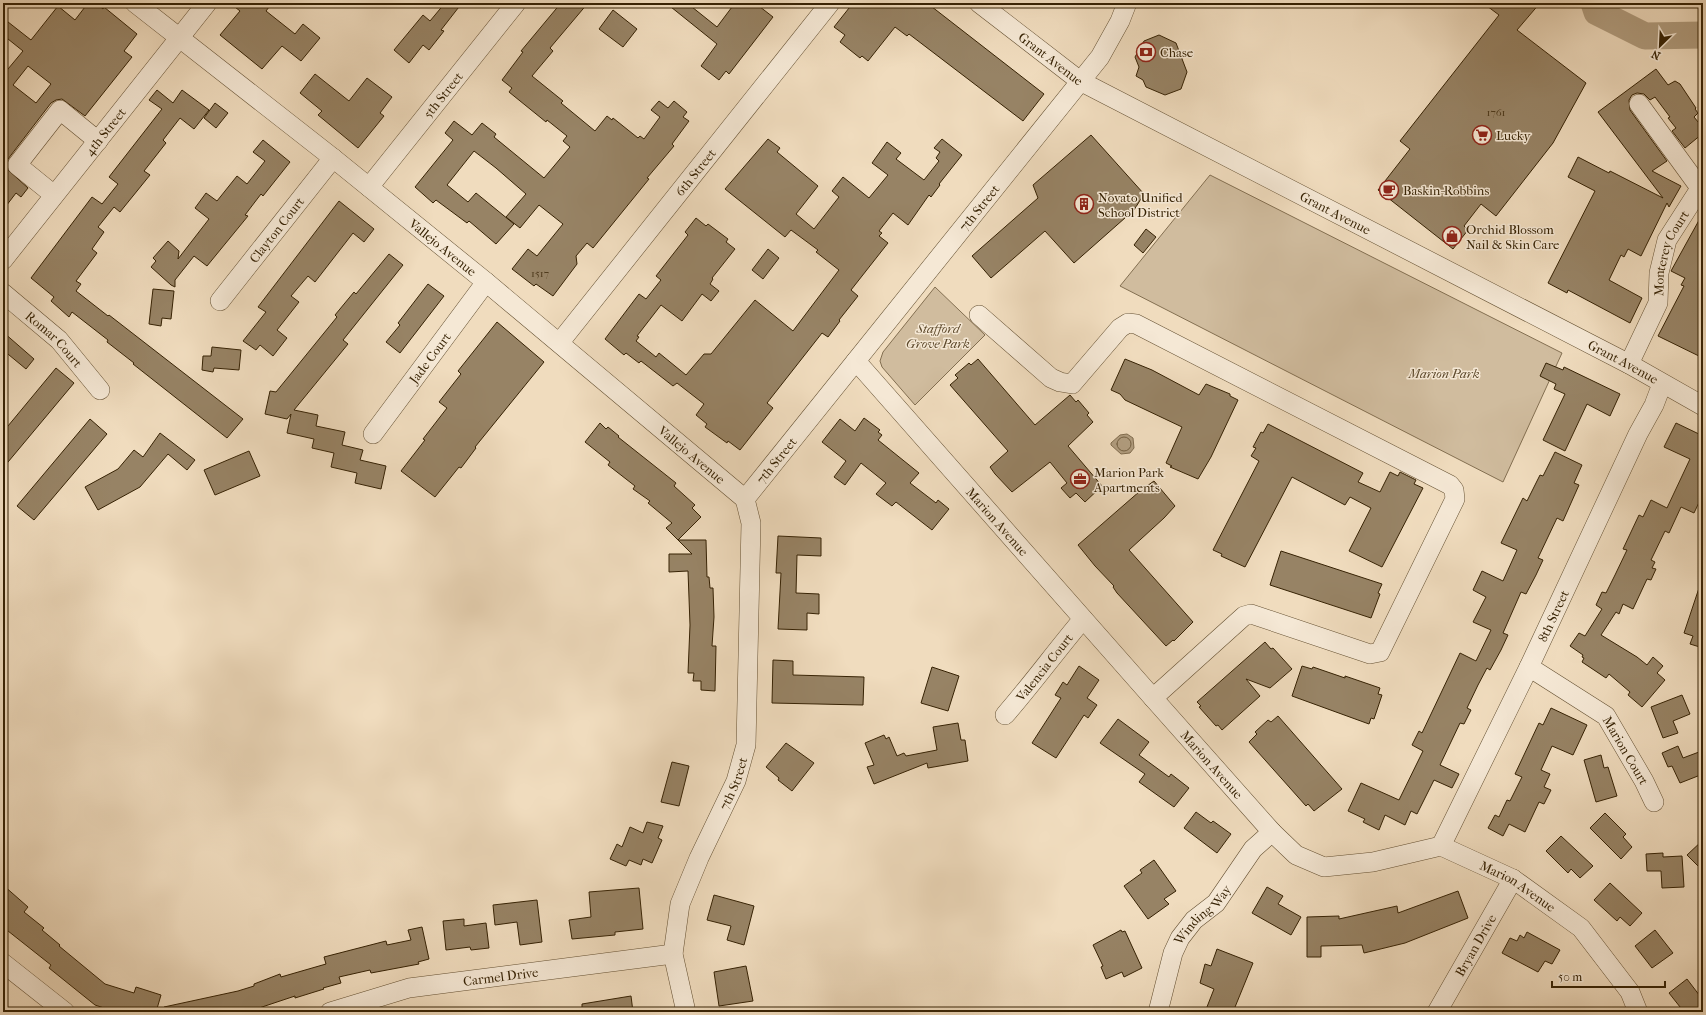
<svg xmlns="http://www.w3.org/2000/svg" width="1706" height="1015" font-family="'IM FELL French Canon',serif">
<rect width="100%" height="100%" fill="#f0dcbe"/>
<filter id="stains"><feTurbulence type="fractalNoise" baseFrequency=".005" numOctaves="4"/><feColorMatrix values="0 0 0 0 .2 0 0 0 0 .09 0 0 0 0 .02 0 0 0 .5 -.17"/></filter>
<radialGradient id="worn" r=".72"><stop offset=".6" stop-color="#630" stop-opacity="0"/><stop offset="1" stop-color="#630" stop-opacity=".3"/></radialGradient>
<!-- green -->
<path fill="#d0bc9e" stroke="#836f51" d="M1210 175 1562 353 1503 482 1120 286Z
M935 287 985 335 915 405 882 367 880 361 883 352Z"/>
<!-- water -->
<path fill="#b19d7f" stroke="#806c4e" d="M1127 434 1133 438 1134 448 1130 453 1121 454 1111 445V443L1120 435Z"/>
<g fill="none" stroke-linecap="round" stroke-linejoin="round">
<!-- shore -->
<path stroke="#746042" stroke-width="1" d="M1117 444a7 7 0 1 1 14 0a7 7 0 1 1-14 0Z"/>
<!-- river -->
<path stroke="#b19d7f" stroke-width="27" d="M1594 3 1597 12 1645 36 1703 35"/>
</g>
<!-- building -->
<path fill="#978365" stroke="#362204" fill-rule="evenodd" d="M88 3H96L103 9 104 7 137 34 124 51 132 57 85 116 62 99 56 100 51 103 8 159 6 164 7 169 28 188 21 197 16 193 3 210V75L23 51 3 35V18L31 40 58 6 75 20ZM28 66 51 84 36 103 13 85Z
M230 3H272L266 11 295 34 303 24 320 38 301 61 282 46 262 69 220 35 240 11Z
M445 3H462L441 30 444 31 429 50 423 45 409 63 394 50 423 15 430 21Z
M561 3H588L550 48 553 51 532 76 563 101 561 103 595 131 607 116 612 120 613 118 638 138 640 136 644 139 660 117 651 110 659 101 668 108 674 101 687 112 683 117 689 121 672 144 674 146 647 178 649 179 593 248 587 243 576 256 577 264 553 296 536 284 534 286 512 269 528 249 537 256 563 224 539 205 520 228 506 217 526 194 496 168 474 151 447 185 468 202 476 193 514 224 496 244 469 221 467 223 436 200 433 203 415 187 453 140 445 133 454 121 472 135 482 123 496 134 494 137 544 178 570 147 563 141 567 136 547 120 546 122 509 92 512 88 502 80 523 52 521 51Z
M666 3H687L717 27 735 3H755L773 17 729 74 726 71 719 80 701 66 717 44Z
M853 3H927L1044 94 1023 121 909 34 907 36 895 27 868 61 862 56 860 58 840 42 845 35 834 27Z
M1483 3H1540L1517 30 1586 83 1553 143 1496 216 1481 204 1464 226 1468 230 1453 249 1378 190 1410 149 1400 141 1499 15Z
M613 10 637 29 623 47 599 29Z
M1159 35 1176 43 1187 72 1181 89 1165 95 1146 87 1143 80 1136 76 1139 67 1135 57 1144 41Z
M1656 69 1668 85 1675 81 1680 84 1696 108 1695 109 1698 113 1694 117 1703 128 1699 130 1702 134 1685 148 1672 131 1676 128 1668 118 1670 117 1655 97 1650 100 1644 94 1637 93 1632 95 1629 100 1630 110 1667 161 1652 171 1681 186 1669 207 1667 203 1641 256 1628 249 1624 257 1621 255 1609 280 1642 298 1630 323 1568 290 1567 293 1548 283 1595 191 1568 177 1578 157 1609 173 1610 171 1663 198 1598 112Z
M315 74 349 101 367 78 392 97 380 113 384 116 358 148 318 115 322 111 300 93Z
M157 90 173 103 182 90 209 110 194 129 180 118 163 140 166 143 144 171 150 175 120 212 114 207 98 227 104 232 92 249 97 253 76 281 81 284 76 291 108 316 109 315 243 419 227 438 133 364 134 363 107 342 108 340 72 312 69 317 51 301 54 297 31 278 92 197 102 204 118 184 109 177 162 109 149 100Z
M215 103 228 113 216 128 204 118Z
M1091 135 1144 194 1134 210 1074 263 1045 231 991 278 972 256 1038 198 1033 185Z
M768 139 780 148 777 152 818 186 796 214 814 229 839 197 832 191 843 177 869 198 888 175 872 163 887 142 901 153 896 159 924 180 939 161 936 158 940 152 934 148 942 139 962 155 939 184 940 185 931 197 929 195 908 225 893 213 879 231 882 233 879 236 888 243 851 290 858 296 839 320 840 321 828 337 822 333 767 403 773 408 740 450 728 441 727 443 705 427 707 424 696 415 704 404 677 383 673 386 641 361 639 363 626 353 624 355 605 339 639 294 646 299 661 280 656 276 688 235 685 232 696 218 706 226 708 224 728 239 726 242 735 249 712 278 713 279 710 284 719 291 711 301 702 294 682 321 661 305 637 336 639 337 636 341 656 357 659 353 686 375 704 354H711L755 300 793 331 839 270 816 252 818 250 791 230 785 237 725 189Z
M263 140 290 162 263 196 261 194 245 215 248 216 207 266 194 256 175 280V287L171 285 151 267 156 261 153 258 168 241 179 251 178 259 209 219 195 208 206 193 217 201 237 176 247 184 265 161 253 152Z
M339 201 374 229 364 242 353 233 315 282 308 276 291 296 299 302 277 330 287 338 273 356 260 345 256 350 243 341 266 312 258 307Z
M1703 213V270L1699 278 1703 280V358L1658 336 1684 286 1681 285 1685 278 1671 271Z
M1146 229 1156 237 1143 253 1134 245Z
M768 249 779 258 763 279 752 270Z
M389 254 403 265 343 340 348 344 294 410 318 415 316 426 345 432 342 445 363 450 360 460 386 466 381 489 355 483 357 473 331 467 334 453 312 448 314 439 287 433 291 414 287 419 265 414 270 391 276 392 337 317 335 315 354 292 356 294Z
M428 284 444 296 400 353 386 342 400 325 398 323Z
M153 289 174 291 171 319 162 318 161 326 149 324Z
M497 322 544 362 475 447 476 448 461 468 459 467 435 497 401 471 425 440 423 439 447 408 439 402 461 374 458 371Z
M3 332 34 359 26 369 3 350Z
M212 347 241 350 239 370 214 368 213 372 202 370 203 356H211Z
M978 359 1035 425 1070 395 1076 402 1078 400 1089 413 1087 415 1093 422 1068 446 1102 486 1085 502 1076 493 1070 498 1061 488 1067 483 1050 462 1012 492 995 474 990 467 1008 451 950 385 958 378 955 375 969 363 971 365Z
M1125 359 1152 370 1199 395 1206 384 1230 394V396L1238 400 1211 457 1198 479 1170 467 1172 466 1166 463 1182 427 1125 400 1120 394 1111 390Z
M1546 363 1563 370 1564 367 1620 394 1610 416 1587 404 1565 451 1543 440 1565 394 1554 389 1556 384 1540 376Z
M56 368 74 383 3 468V432Z
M864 418 880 430 878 432 882 435 878 440 919 473 910 483 936 503 938 500 949 509 932 530 896 502 892 506 876 494 886 483 861 463 845 485 834 477 846 461 822 442 840 419 855 431Z
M90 419 107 434 34 520 17 506Z
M600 423 606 429 608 427 619 436 618 437 676 483 674 486 695 505 692 508 701 517 678 540H706L707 577H709L710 588H713L714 617 712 646H716L715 691 701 690V681H693L694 673H688L690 625 688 571 669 572V554H692L666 528 672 523 648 503 650 501 633 489 635 486 608 465 610 462 585 442Z
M1676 423 1701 435 1703 431V494L1694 513 1681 507 1669 533 1665 531 1651 560 1655 562 1652 568 1656 569 1651 580 1647 579 1633 609 1623 604 1619 614 1616 612 1601 635 1637 657 1647 665 1653 657 1663 666 1657 673 1665 680 1642 707 1628 695 1630 692 1609 674 1606 678 1582 662 1584 658 1582 657 1583 655 1570 646 1579 633 1585 636 1602 609 1596 605 1602 592 1606 593 1615 575 1627 550 1623 549 1639 515 1643 517 1651 500 1667 508 1690 459 1664 447Z
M1268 424 1363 473 1358 482 1380 492 1390 472 1398 476 1400 472 1416 480 1414 484 1423 488 1382 567 1349 551 1371 508 1350 497 1345 505 1292 477 1245 567 1221 556 1222 554 1213 550 1259 461 1251 456 1256 448 1253 447 1261 432 1263 433Z
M160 433 195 460 187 470 168 454 140 487 98 510 85 487 118 469 134 450 143 457Z
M249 451 260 476 215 495 204 470Z
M1555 452 1582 465 1574 483 1579 485 1563 521 1557 518 1538 558 1543 560 1536 575 1526 594 1521 592 1503 633 1508 635 1501 650 1490 670 1487 668 1478 685 1467 708 1471 710 1464 724 1460 723 1440 765 1459 774 1452 788 1434 780 1417 814 1411 811 1405 825 1385 815 1379 830 1363 822 1365 819 1348 811 1361 783 1399 800 1423 751 1412 745 1419 731 1422 733 1460 653 1476 661 1491 630 1473 622 1486 597 1473 590 1482 571 1503 581 1517 550 1501 543 1523 498 1527 501 1540 475 1543 476Z
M1154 481 1175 506 1164 518 1129 550 1193 622 1174 641 1173 640 1166 646 1117 593 1113 587 1114 586 1095 566 1078 545 1140 491Z
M778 536 821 538V556L797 555 796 593 819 594V614L807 613V630L778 629 781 573H776Z
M1281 551 1382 584 1378 593 1380 594 1371 618 1270 585Z
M1701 582H1703V648L1690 644 1693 636 1684 633Z
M1265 642 1271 649 1273 648 1292 669 1270 688 1246 679 1260 696 1222 730 1218 725 1216 726 1199 707 1201 706 1197 702Z
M773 660 793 661V675L864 677 863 705 772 703Z
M1079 666 1099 680 1087 698 1097 705 1088 718 1084 715 1056 758 1032 743 1061 698 1055 695 1063 682 1067 685Z
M1302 666 1312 669 1313 667 1345 678V676L1380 688 1378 694 1382 695 1374 719 1371 718 1369 724 1292 696Z
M932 667 959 676 948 711 921 703Z
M1682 695 1690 714 1673 721 1678 733 1663 738 1651 707Z
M1551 708 1587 725 1573 755 1552 746 1541 770 1550 774 1544 787 1551 790 1544 804 1539 802 1525 832 1509 824 1503 836 1488 828 1495 815 1499 817 1507 800 1510 801 1522 777 1515 774 1539 723 1543 725Z
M1278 716 1342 789 1314 811 1308 804 1306 806 1249 742 1257 734 1255 732 1268 720 1271 722Z
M1118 719 1149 742 1139 755 1169 777 1171 774 1189 788 1174 807 1139 782 1145 774 1100 743Z
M958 723 961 740H965L968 761 928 768 927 763 874 784 867 767 874 765 865 743 884 735 886 739 889 737 897 756 904 753 906 756 937 750 933 727Z
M786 743 814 763 792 791 778 780 779 778 766 767Z
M1678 746 1683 758 1699 752 1703 761V774L1680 783 1672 766 1668 767 1662 753Z
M1601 755 1604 768 1608 767 1617 796 1596 802 1584 760Z
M672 762 689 766 679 806 661 802Z
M1196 812 1211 823 1213 821 1231 834 1217 853 1184 828Z
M1605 813 1626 834 1623 837 1632 847 1621 859 1590 828Z
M647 822 663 826 658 838 662 840 652 863 643 859 641 865 629 860 626 866 610 859 617 844 622 847 630 827 643 833Z
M1561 836 1593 866 1580 878 1571 869 1568 873 1546 851Z
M1703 840V871L1687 855Z
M1663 853V857L1682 856 1684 887 1662 888 1661 871H1647L1646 854Z
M1154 860 1176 891 1164 899 1169 904 1148 919 1124 886 1142 873 1140 870Z
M1610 883 1642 913 1630 926 1620 917 1617 921 1594 900Z
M3 885 28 907 24 912 44 928 42 930 60 945 59 946 105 984 134 993 136 987 161 995 156 1012H116L95 1005 49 968 51 965 3 927Z
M1267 887 1283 896 1278 904 1301 917 1291 935 1252 913Z
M639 888 643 929 615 932V935L572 939 569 920 591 917 589 892Z
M1458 891 1468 918 1405 943 1364 953 1362 945 1321 946V957H1307V917L1339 916V919L1397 906 1398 913Z
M714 895 754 906 744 945 727 940 731 926 707 920Z
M537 900 542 942 520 945 517 922 495 925 493 905Z
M464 919V926L486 923 489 948 471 950 470 947 446 950 443 921Z
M422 927 429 959 418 962 419 964 371 973 370 970 339 977 341 983 323 988 324 989 295 998V996L247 1012H165L164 1007 238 991 254 986V984L280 974 281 977 326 964 324 957 386 941 387 945 411 940 408 930Z
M1121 930 1122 932 1125 931 1142 968 1124 977 1122 972 1106 979 1101 967 1103 966 1093 945Z
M1655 930 1673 953 1652 968 1635 946Z
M1527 932 1560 950 1552 964 1545 961 1538 972 1502 953 1510 938 1517 941 1520 935 1524 938Z
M1217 949 1253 963 1233 1012H1205L1214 989 1200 983 1205 964 1211 966Z
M746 966 753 1001 719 1006 714 972Z
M1687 979 1703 1000V1004L1692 1012H1684L1669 993Z
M631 996 633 1012H582V1004Z"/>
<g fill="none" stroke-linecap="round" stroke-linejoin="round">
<!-- minor casing -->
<g stroke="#645032" stroke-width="20">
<g id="minor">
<path id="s1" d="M135 3 333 158 486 282 745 499"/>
<path id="s2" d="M979 3 1080 81 1629 364 1703 406"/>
<path d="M1639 104 1703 192"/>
<path id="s3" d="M369 187 516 3"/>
<path d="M54 195 17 165 60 110 98 141"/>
<path id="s4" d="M3 260 207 3"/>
<path id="s5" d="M3 293 59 340 100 390"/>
<path id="s6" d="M220 301 333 158"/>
<path d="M979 315 1051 378 1060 382 1072 384 1120 328 1128 323 1136 324 1450 485 1454 490 1455 499 1380 652 1370 654 1251 614 1244 616 1153 698"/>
<path id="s7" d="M560 342 830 3"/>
<path id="s8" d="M856 361 1153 698 1272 832 1296 855 1324 867 1373 862 1441 846 1513 879 1581 928 1630 992 1638 1012"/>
<path id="s9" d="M1629 364 1658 303 1659 273 1667 240 1703 184"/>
<path id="s10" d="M373 434 486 282"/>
<path id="s11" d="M1529 667 1606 716 1644 781 1654 802"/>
<path id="s12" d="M1005 715C1032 684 1056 651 1083 619"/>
<path id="s13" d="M1441 846 1529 667 1638 434 1654 405 1662 384"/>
<path d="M3 963 65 1012"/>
<path id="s14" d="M330 1012 409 988 673 954"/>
<path id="s15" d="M686 1012 673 954 680 904 699 858 736 781 746 745 751 523 745 499 1100 57 1120 21 1127 3"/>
<path id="s16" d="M1158 1012 1173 953 1180 938 1194 920 1216 903 1253 849 1272 832"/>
<path id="s17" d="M1437 1012 1513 879"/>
</g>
</g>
<!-- minor -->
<use href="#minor" stroke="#f5e8d5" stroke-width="19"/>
</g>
<!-- icons -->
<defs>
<g id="bank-ring" transform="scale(1)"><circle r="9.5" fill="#f5e8d5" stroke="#8f2418" stroke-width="1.5"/><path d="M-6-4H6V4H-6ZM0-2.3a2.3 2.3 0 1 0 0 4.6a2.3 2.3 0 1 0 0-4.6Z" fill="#8f2418"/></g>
<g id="supermarket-ring" transform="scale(1)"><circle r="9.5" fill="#f5e8d5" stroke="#8f2418" stroke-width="1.5"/><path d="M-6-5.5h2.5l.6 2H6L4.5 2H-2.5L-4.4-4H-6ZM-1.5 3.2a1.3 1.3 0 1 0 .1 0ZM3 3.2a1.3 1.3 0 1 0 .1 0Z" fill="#8f2418"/></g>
<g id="cafe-ring" transform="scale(1)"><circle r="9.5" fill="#f5e8d5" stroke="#8f2418" stroke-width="1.5"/><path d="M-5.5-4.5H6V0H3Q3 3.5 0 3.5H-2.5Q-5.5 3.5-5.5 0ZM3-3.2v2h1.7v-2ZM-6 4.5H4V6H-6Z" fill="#8f2418"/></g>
<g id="building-ring" transform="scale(1)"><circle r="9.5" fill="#f5e8d5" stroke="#8f2418" stroke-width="1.5"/><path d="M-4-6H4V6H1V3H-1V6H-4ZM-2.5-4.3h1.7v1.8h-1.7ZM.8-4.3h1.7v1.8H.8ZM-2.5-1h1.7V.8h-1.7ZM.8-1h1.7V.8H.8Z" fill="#8f2418"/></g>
<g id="shop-ring" transform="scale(1)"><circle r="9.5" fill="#f5e8d5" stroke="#8f2418" stroke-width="1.5"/><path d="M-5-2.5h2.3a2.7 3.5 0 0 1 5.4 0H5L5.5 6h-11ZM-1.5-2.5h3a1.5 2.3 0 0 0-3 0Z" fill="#8f2418"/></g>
<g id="office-ring" transform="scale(1)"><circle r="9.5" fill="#f5e8d5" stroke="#8f2418" stroke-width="1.5"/><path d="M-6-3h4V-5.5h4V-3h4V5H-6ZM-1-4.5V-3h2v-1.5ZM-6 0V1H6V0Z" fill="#8f2418"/></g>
</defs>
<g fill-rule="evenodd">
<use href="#bank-ring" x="1146" y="52"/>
<use href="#supermarket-ring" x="1482" y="135"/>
<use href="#cafe-ring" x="1389" y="190"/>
<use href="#building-ring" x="1084" y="204"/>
<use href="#shop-ring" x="1452" y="236"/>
<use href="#office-ring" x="1080" y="479"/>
</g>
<g text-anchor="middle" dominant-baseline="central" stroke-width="3" stroke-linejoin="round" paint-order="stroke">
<!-- number labels -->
<g font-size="11" fill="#4e3a1c">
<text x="1496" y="112">1761</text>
<text x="540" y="273">1517</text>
</g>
<!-- poi labels -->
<g font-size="13" fill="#362204" stroke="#f5e8d5" text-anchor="start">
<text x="1160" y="52">Chase</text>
<text x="1496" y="135">Lucky</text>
<text x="1403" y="190">Baskin-Robbins</text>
<text x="1098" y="197">Novato Unified<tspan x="1098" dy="15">School District</tspan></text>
<text x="1466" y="229">Orchid Blossom<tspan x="1466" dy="15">Nail &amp; Skin Care</tspan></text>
<text x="1094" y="472">Marion Park<tspan x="1094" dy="15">Apartments</tspan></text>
</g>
<!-- street labels -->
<g font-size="13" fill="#362204" stroke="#f5e8d5">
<text stroke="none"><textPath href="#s2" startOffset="91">Grant Avenue</textPath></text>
<text stroke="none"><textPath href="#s3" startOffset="118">5th Street</textPath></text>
<text stroke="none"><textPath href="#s4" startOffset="164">4th Street</textPath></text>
<text stroke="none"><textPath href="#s7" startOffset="217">6th Street</textPath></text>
<text stroke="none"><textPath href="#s15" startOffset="903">7th Street</textPath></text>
<text stroke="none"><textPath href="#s2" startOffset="415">Grant Avenue</textPath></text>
<text stroke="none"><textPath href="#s6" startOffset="91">Clayton Court</textPath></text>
<text stroke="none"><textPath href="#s1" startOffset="393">Vallejo Avenue</textPath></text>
<text stroke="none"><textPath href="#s9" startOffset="120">Monterey Court</textPath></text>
<text stroke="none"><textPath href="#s5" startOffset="69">Romar Court</textPath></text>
<text stroke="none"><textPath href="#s10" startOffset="95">Jade Court</textPath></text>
<text stroke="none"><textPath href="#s2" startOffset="739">Grant Avenue</textPath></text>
<text stroke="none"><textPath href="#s1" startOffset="717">Vallejo Avenue</textPath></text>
<text stroke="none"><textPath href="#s15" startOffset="579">7th Street</textPath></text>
<text stroke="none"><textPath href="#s8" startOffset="214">Marion Avenue</textPath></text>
<text stroke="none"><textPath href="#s13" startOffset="256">8th Street</textPath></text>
<text stroke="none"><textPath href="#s12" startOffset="62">Valencia Court</textPath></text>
<text stroke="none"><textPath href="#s11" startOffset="131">Marion Court</textPath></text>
<text stroke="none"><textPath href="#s8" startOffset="538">Marion Avenue</textPath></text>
<text stroke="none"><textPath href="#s15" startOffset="242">7th Street</textPath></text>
<text stroke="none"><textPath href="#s8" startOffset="898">Marion Avenue</textPath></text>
<text stroke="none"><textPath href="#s16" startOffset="110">Winding Way</textPath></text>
<text stroke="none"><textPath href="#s17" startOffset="77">Bryan Drive</textPath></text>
<text stroke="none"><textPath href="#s14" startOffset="175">Carmel Drive</textPath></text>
</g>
<!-- park labels -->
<g font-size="13" font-style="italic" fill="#5c482a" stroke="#f5e8d5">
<text x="938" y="328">Stafford<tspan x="938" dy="15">Grove Park</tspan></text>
<text x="1444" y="373">Marion Park</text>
</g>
</g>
<!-- margin -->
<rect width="1706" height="1015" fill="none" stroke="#f0dcbe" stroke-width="16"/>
<rect x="4" y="4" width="1698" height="1007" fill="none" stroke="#362204" stroke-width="2"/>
<rect x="8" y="8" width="1690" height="999" fill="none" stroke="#362204"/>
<!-- north arrow -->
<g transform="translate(1660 46) rotate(204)" stroke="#f5e8d5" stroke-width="3" paint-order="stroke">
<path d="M0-3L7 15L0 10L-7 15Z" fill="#362204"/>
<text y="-6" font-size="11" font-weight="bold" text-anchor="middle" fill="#362204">N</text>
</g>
<!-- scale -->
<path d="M1552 981v6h113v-6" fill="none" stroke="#362204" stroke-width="2"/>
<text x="1558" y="981" font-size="12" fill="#362204" stroke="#f5e8d5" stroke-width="3" paint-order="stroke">50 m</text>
<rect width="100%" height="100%" filter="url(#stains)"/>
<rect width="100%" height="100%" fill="url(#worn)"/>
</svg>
